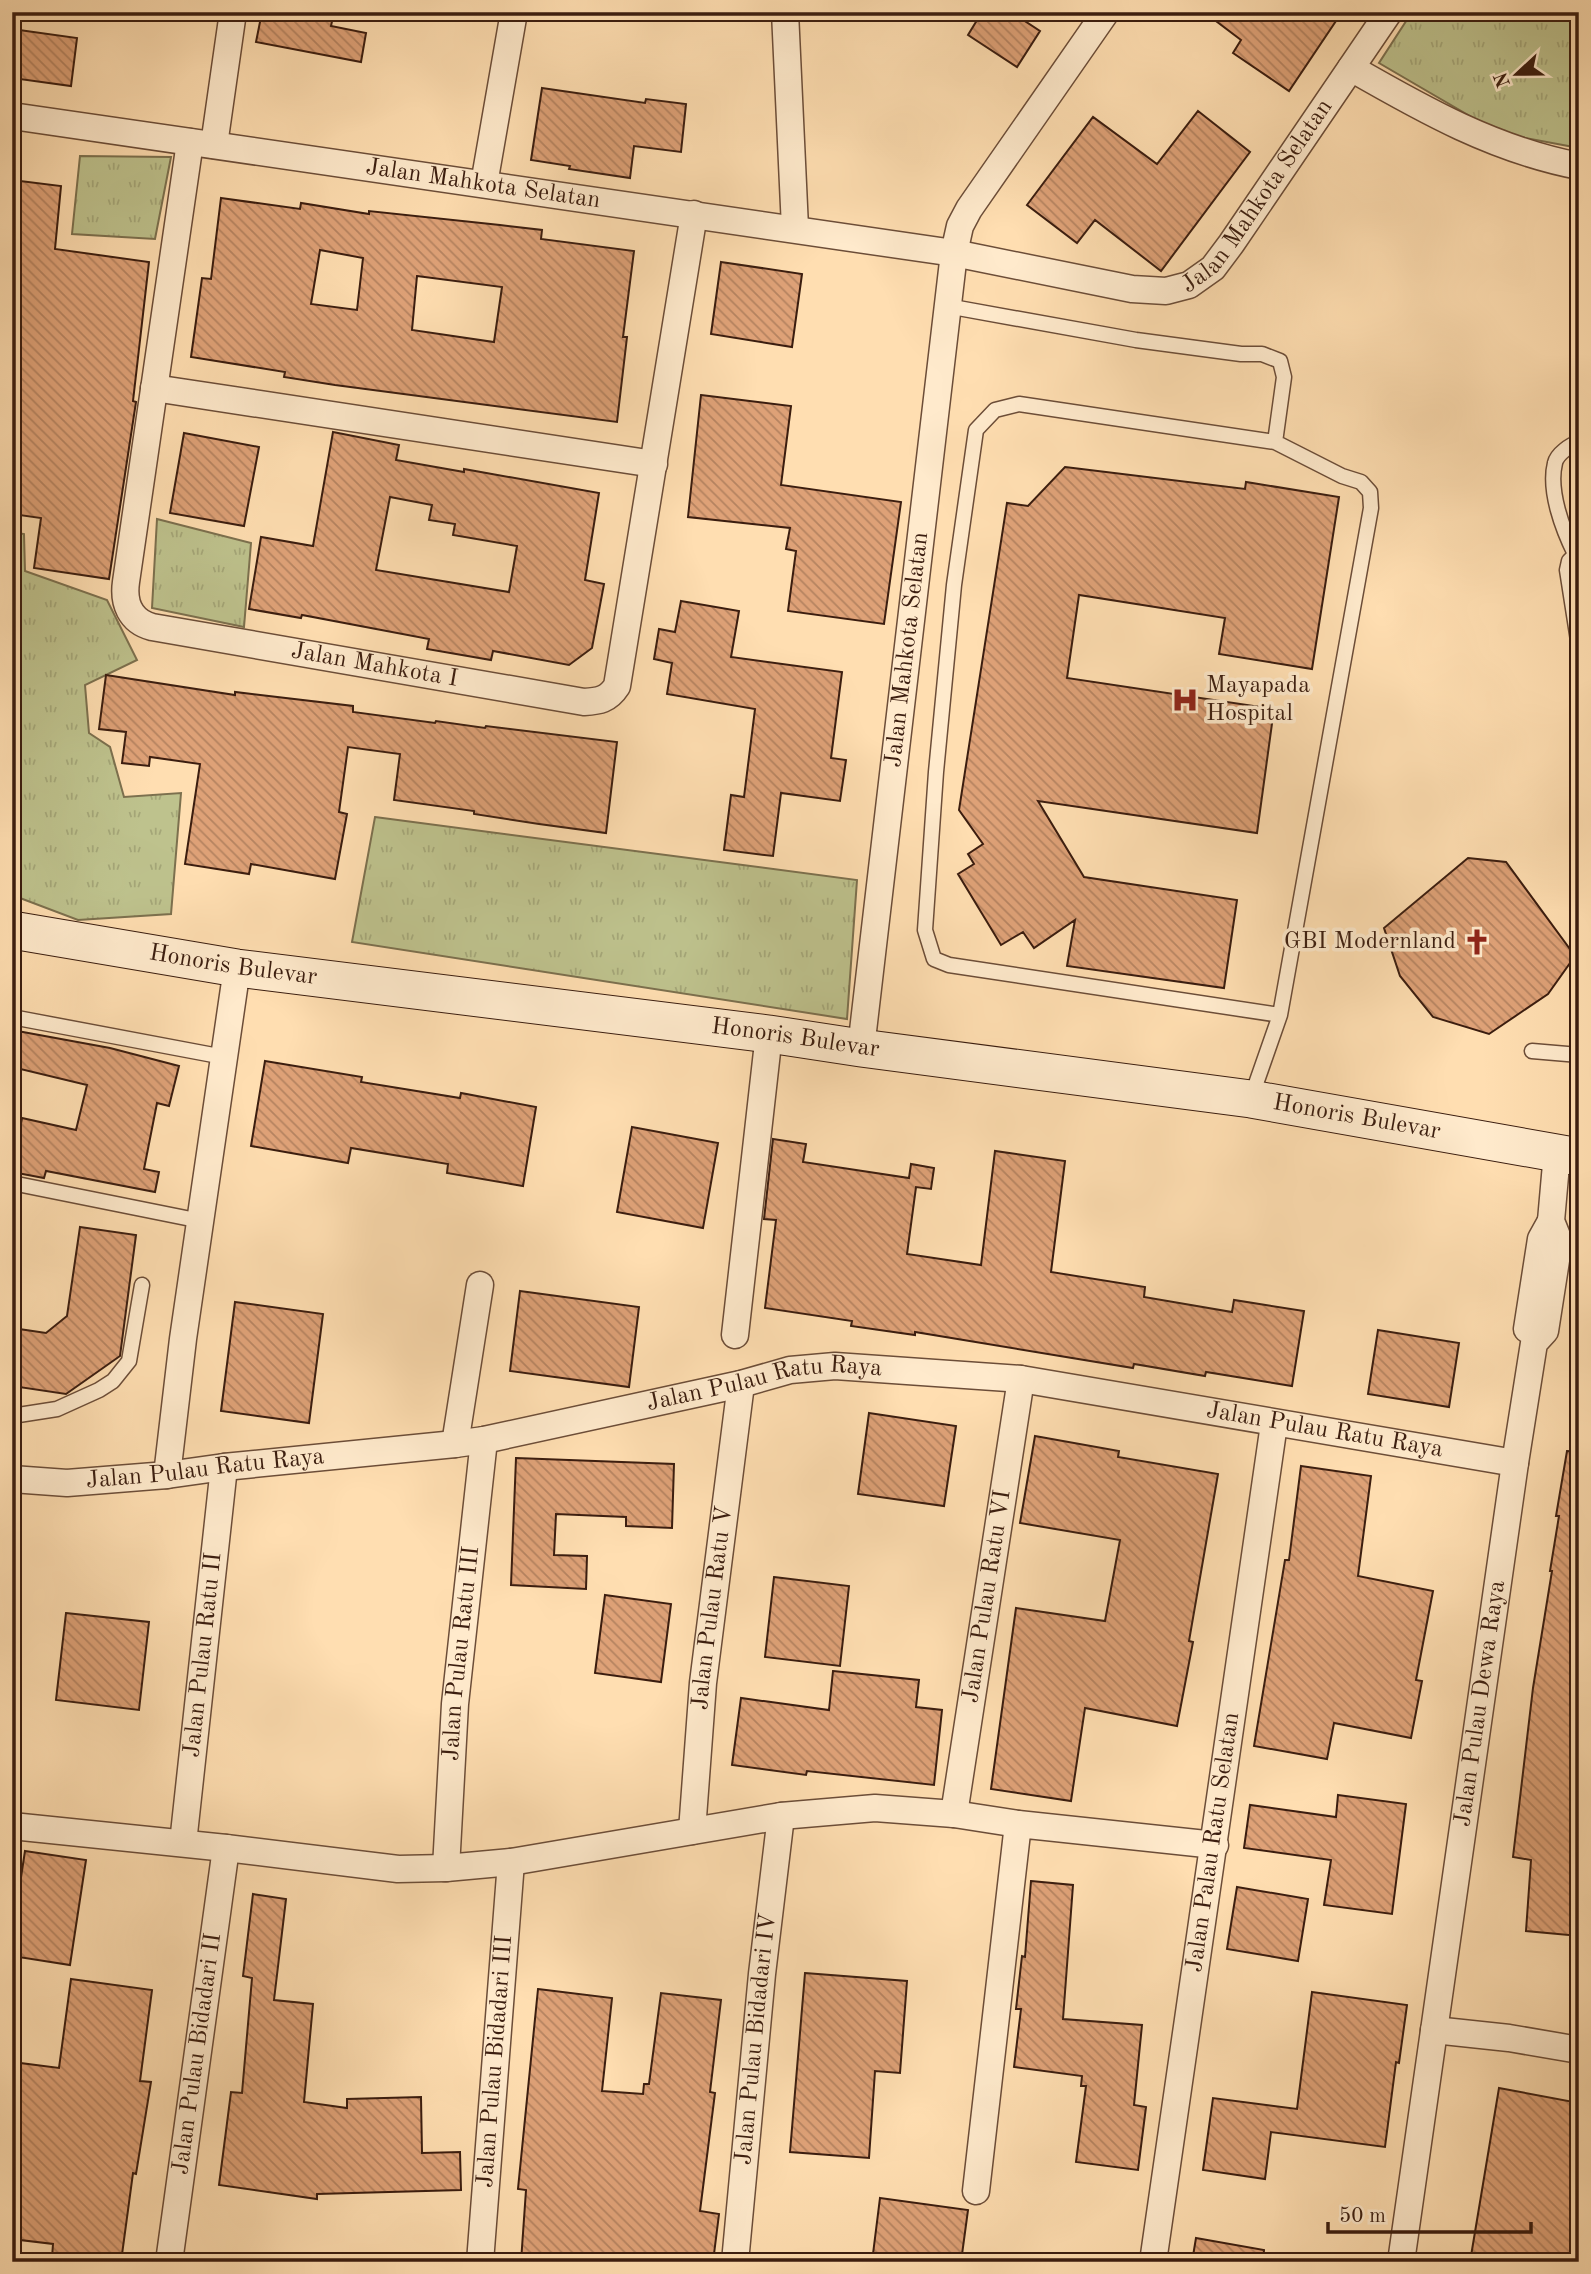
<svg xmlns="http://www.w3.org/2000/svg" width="1591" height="2274" font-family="'Old Standard TT',serif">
<defs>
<pattern id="grass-tufts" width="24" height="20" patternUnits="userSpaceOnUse" patternTransform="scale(1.75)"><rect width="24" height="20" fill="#bec28d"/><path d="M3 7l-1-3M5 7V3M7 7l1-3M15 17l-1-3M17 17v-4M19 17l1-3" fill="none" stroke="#a4a678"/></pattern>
<pattern id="building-back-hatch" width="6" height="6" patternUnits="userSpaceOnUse" patternTransform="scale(1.75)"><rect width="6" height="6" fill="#dea177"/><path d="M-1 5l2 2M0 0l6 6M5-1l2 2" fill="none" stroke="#b58360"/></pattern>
</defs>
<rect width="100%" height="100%" fill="#ffdeb1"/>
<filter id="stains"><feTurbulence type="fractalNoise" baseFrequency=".00286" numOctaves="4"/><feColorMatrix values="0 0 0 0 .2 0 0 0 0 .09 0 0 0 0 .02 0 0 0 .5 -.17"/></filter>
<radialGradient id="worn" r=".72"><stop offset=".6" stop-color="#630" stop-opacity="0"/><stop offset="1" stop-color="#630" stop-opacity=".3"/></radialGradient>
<!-- grass -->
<path fill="url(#grass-tufts)" stroke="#7c704e" stroke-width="2" d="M1412 12H1579V148L1499 133 1379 63Z
M80 156 171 157 155 239 72 234Z
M157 519 251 543 244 627 152 608Z
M12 532 24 534 25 571 107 600 137 660 85 685 89 733 110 747 124 797 181 793 171 914 78 920 12 895Z
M375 817 857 880 847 1019 352 942Z"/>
<!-- building -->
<path fill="url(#building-back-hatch)" stroke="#3b1d0f" stroke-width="2" fill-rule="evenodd" d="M262 12H334L331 26 366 33 361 62 256 42Z
M982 12H1011L1040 31 1017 67 968 35Z
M1204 12H1342L1289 91 1233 53 1241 40Z
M12 29 77 38 71 86 12 78Z
M542 88 645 103 646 99 686 104 681 152 634 146 630 178 569 169 570 166 531 160Z
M1198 111 1250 152 1161 271 1095 220 1077 243 1027 205 1093 117 1157 164Z
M12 180 61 186 55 249 149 262 133 401 136 402 109 579 34 568 41 518 12 514Z
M221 198 300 209 301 203 369 214V211L500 225 542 230 541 239 634 251 623 337H627L617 422 335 385 284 377 285 372 191 357 202 278 211 279ZM320 250 363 258 357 310 311 304ZM417 276 502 287 494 342 412 330Z
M721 262 802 274 792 347 711 334Z
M701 395 791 406 781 485 901 502 884 624 788 611 796 551 786 549 790 528 688 517Z
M333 432 399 445 396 460 464 472V469L599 493 585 580 604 584 592 648 569 665 493 651 491 660 427 649 429 639 302 615 301 618 249 609 261 537 313 546ZM390 497 432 505 429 520 455 524 453 535 517 546 509 592 376 570Z
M184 433 259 447 244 526 170 513Z
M1065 467 1245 489 1246 482 1339 497 1312 669 1219 654 1225 618 1079 595 1067 678 1274 709 1257 833 1038 801 1084 877 1237 900 1224 988 1067 966 1075 920 1034 948 1023 932 1001 945 958 874 974 864 968 854 983 844 959 810 1007 503 1028 506Z
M681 601 739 611 731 657 842 672 831 758 846 760 840 801 781 793 773 856 724 850 731 795 744 797 755 709 667 694 672 663 654 659 659 629 675 632Z
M106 675 235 695V692L353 706V712L435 723 436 721 485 728 486 726 617 742 606 833 539 824 474 814V811L394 800 400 754 348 747 339 812 347 814 335 879 251 864 249 874 185 864 200 764 150 757 149 766 122 763 126 732 99 729Z
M1468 858 1506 862 1575 956 1548 994 1489 1034 1433 1017 1400 976 1384 928Z
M12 1030 110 1048 179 1066 169 1106 157 1103 144 1169 159 1172 155 1192 46 1171 44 1178 12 1172 22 1118 76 1130 87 1085 12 1067Z
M265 1061 362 1077 361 1082 460 1098 461 1093 536 1107 523 1186 447 1173 448 1164 351 1148 348 1163 251 1146Z
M632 1127 718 1143 703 1228 617 1212Z
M773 1139 806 1144 803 1162 909 1178 911 1164 934 1168 931 1189 916 1187 907 1254 981 1265 995 1151 1065 1161 1051 1272 1145 1287 1144 1297 1232 1312 1234 1300 1304 1311 1292 1386 1206 1372 1205 1376 1134 1364 1133 1368 915 1332V1335L851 1326 852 1321 765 1308 776 1220 764 1219Z
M80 1227 136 1235 120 1356 66 1394 12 1386V1328L46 1333 67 1316Z
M520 1291 639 1307 629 1387 510 1371Z
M235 1302 323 1314 309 1423 221 1411Z
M1378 1330 1459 1343 1449 1407 1368 1394Z
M869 1413 956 1426 944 1506 858 1494Z
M1035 1436 1119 1451 1118 1457 1218 1474 1189 1641 1193 1642 1177 1726 1085 1708 1071 1801 991 1789 1016 1608 1105 1621 1120 1540 1020 1523Z
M1567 1451 1579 1452V1936L1526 1931 1531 1860 1513 1857 1533 1688 1552 1571H1550L1559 1516H1556Z
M516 1458 674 1464 672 1528 626 1526V1517L556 1514 554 1555 587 1556 586 1589 511 1585Z
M1301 1466 1371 1476 1358 1576 1433 1591 1416 1680 1422 1681 1411 1738 1334 1723 1327 1759 1254 1746 1285 1560H1289Z
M774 1577 849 1586 840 1666 765 1657Z
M605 1595 671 1604 661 1682 595 1673Z
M66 1613 149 1622 139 1710 56 1700Z
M833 1671 919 1680 916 1707 942 1710 934 1785 807 1771 806 1775 732 1765 741 1698 829 1710Z
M1338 1795 1406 1804 1392 1914 1324 1905 1331 1860 1244 1848 1250 1805 1336 1817Z
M25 1851 86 1860 70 1965 12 1956V1936Z
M1031 1881 1073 1885 1063 2019 1142 2025 1134 2105 1146 2107 1138 2170 1076 2162 1086 2086H1081L1082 2076 1014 2067 1021 2009H1016L1022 1956 1025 1957Z
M1237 1887 1308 1899 1298 1961 1227 1949Z
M253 1894 286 1899 274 2000 313 2004 304 2102 347 2108V2099L421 2097 422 2153 460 2152 461 2190 317 2194V2199L219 2185 231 2092 242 2093 252 1978 243 1976Z
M805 1973 907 1981 900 2073 875 2071 869 2158 790 2152Z
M71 1979 152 1990 140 2081 151 2082 136 2174 133 2173 121 2262H76L52 2258 53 2244 12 2239V2062L59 2068Z
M538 1989 612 1998 602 2091 643 2094 644 2084H649L661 1993 721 2000 710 2092 715 2093 700 2211 719 2214 713 2262H521L526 2190 518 2189Z
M1312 1992 1407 2005 1399 2063 1396 2062 1385 2147 1271 2132 1265 2179 1203 2170 1213 2098 1297 2109Z
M1499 2088 1579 2103V2262H1470Z
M880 2198 968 2210 961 2262H872Z
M1196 2238 1264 2250 1263 2262H1192Z"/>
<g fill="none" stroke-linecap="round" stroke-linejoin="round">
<!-- lane casing -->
<g stroke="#6c4d38" stroke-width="17">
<path id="lane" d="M947 306 1136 340 1241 354H1262L1280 361 1284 377 1275 442
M1579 551 1569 561 1567 570 1579 647
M1575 554C1563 530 1548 491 1555 463 1557 454 1570 445 1579 442
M12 1017 224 1057
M1532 1051 1579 1055
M1251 1098 1280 1015 1371 508 1370 492 1361 482 1342 476 1275 442 1019 404 995 410 976 430 954 585 936 772 925 930 934 959 949 965 1280 1015
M12 1183 201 1221
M12 1416 57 1409 99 1390 113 1381 129 1361 142 1285"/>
</g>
<!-- street casing -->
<g stroke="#6c4d38" stroke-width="29">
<g id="street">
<path d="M785 12 795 228"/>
<path d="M1351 68C1424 110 1495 150 1579 166"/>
<path id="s1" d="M12 116 954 253 1132 289 1166 291 1189 285 1213 268 1231 244 1389 12"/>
<path id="s2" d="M190 142 126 582C123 603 130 621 152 627L584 702C599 701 608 700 617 686L694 214"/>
<path d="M214 145 233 12"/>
<path d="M484 184 514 12"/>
<path d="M154 388 654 464"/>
<path id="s3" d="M861 1048 954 253 960 226 969 209 1106 12"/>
<path d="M1527 1329 1541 1239 1551 1221"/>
<path d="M735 1335 769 1034"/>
<path d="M455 1444 480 1285"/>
<path d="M167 1475 183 1339 237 968"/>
<path id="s4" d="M12 1479 67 1483 167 1475 224 1467 455 1444 484 1440 741 1384 790 1370 835 1366 1021 1379 1515 1463"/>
<path id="s5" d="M954 1814 1021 1379"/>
<path d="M12 1826 226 1848 398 1869 446 1868 511 1862 781 1816 875 1808 954 1814 1018 1824"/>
<path id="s6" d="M692 1831 703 1683 741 1384"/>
<path id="s7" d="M183 1843 224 1467"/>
<path id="s8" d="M446 1868 455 1704 484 1440"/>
<path d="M1434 2030 1509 2038 1579 2050"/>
<path d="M976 2191 1018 1824 1215 1845"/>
<path id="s9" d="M169 2262 226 1848"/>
<path id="s10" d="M480 2262 511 1862"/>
<path id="s11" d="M735 2262 762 1974 781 1816"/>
<path id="s12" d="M1153 2262 1274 1424"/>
<path id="s13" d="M1401 2262 1515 1463 1534 1343 1545 1331 1559 1241 1551 1221 1557 1153"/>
</g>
</g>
<!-- secondary casing -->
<g stroke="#3b1d0f" stroke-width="39">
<g id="secondary">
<path id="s14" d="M12 930 237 968 769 1034 861 1048 1251 1099 1579 1157"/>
</g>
</g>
<!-- lane -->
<use href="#lane" stroke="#ffeacc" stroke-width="14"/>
<!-- street -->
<use href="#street" stroke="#ffeacc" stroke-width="26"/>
<!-- secondary -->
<use href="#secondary" stroke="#ffeacc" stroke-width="37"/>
</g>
<!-- icons -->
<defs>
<g id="hospital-bare" transform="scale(2.1)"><path d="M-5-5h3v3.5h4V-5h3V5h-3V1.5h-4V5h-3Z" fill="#8f2418" stroke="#ffeacc" stroke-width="2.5" paint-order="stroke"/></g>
<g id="church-bare" transform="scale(2.1)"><path d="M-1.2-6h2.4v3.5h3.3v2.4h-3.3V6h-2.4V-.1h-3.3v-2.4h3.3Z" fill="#8f2418" stroke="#ffeacc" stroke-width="2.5" paint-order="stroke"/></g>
</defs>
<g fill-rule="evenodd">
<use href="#hospital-bare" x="1185" y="700"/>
<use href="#church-bare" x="1477" y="942"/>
</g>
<g text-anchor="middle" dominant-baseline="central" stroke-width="7" stroke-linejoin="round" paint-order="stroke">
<!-- street labels -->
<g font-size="24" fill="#3b1d0f" stroke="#ffeacc">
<text stroke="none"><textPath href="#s1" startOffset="476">Jalan Mahkota Selatan</textPath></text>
<text stroke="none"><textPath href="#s1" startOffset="1304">Jalan Mahkota Selatan</textPath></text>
<text stroke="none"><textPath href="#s3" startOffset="401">Jalan Mahkota Selatan</textPath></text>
<text stroke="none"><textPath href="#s2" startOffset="728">Jalan Mahkota I</textPath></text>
<text stroke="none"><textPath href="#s14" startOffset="224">Honoris Bulevar</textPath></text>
<text stroke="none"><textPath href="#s14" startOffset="791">Honoris Bulevar</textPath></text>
<text stroke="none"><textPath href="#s14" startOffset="1358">Honoris Bulevar</textPath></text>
<text stroke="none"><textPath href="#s4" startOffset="761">Jalan Pulau Ratu Raya</textPath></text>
<text stroke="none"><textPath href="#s4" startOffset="1328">Jalan Pulau Ratu Raya</textPath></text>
<text stroke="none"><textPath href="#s4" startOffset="194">Jalan Pulau Ratu Raya</textPath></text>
<text stroke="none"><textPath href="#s5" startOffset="220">Jalan Pulau Ratu VI</textPath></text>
<text stroke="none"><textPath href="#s6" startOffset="224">Jalan Pulau Ratu V</textPath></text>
<text stroke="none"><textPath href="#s8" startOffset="215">Jalan Pulau Ratu III</textPath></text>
<text stroke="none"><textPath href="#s7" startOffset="189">Jalan Pulau Ratu II</textPath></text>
<text stroke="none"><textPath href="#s13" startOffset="564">Jalan Pulau Dewa Raya</textPath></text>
<text stroke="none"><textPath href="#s12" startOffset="424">Jalan Palau Ratu Selatan</textPath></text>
<text stroke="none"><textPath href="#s11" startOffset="224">Jalan Pulau Bidadari IV</textPath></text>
<text stroke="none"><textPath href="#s9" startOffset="210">Jalan Pulau Bidadari II</textPath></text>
<text stroke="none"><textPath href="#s10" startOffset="201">Jalan Pulau Bidadari III</textPath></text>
</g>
<!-- poi labels -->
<g font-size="24" fill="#3b1d0f" stroke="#ffeacc" text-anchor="start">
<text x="1206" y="686">Mayapada<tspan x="1206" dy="28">Hospital</tspan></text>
<text x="1456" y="942" text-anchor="end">GBI Modernland</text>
</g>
</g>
<!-- margin -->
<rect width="1591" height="2274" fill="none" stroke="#ffdeb1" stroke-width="42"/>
<rect x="14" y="14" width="1563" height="2246" fill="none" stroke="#3b1d0f" stroke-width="3.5"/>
<rect x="21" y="21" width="1549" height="2232" fill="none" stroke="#3b1d0f" stroke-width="2"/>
<!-- north arrow -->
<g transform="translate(1517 74) rotate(248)" stroke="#ffeacc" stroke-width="5" paint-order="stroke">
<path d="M0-5L12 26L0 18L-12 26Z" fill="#3b1d0f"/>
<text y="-10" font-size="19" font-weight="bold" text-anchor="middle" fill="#3b1d0f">N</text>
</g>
<!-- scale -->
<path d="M1328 2222v10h203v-10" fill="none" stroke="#3b1d0f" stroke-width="3.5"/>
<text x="1339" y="2222" font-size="21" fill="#3b1d0f" stroke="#ffeacc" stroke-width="5" paint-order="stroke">50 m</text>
<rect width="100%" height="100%" filter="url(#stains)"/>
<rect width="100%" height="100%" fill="url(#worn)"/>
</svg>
